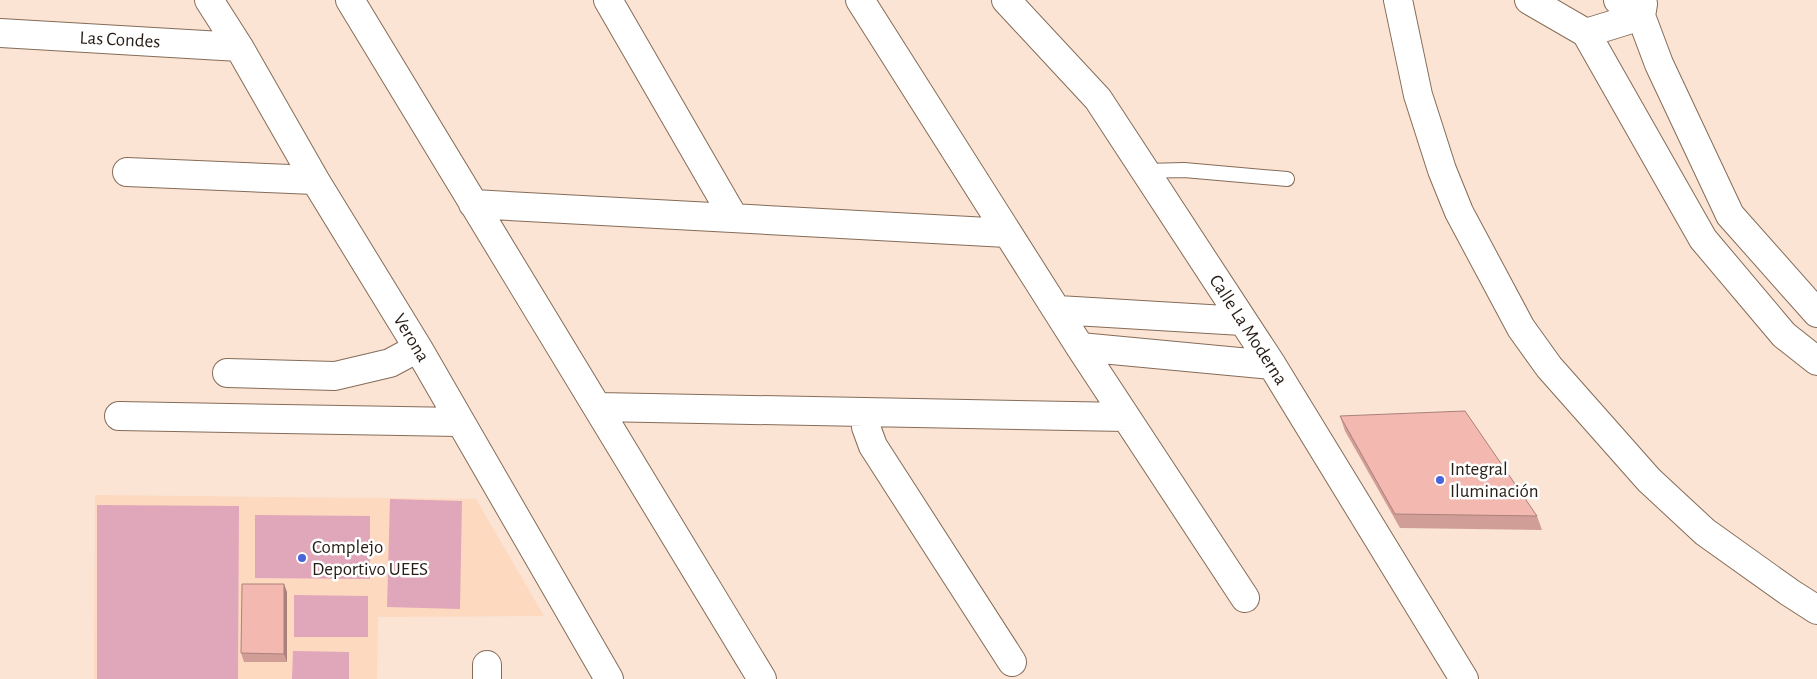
<svg xmlns="http://www.w3.org/2000/svg" width="1817" height="679" font-family="'Alegreya Sans',sans-serif">
<rect width="100%" height="100%" fill="#fbe4d3"/>
<!-- built -->
<path fill="#fdd9c0" d="M95 495 476 499 544 616 378 617 377 679H94Z"/>
<!-- grass -->
<path fill="#e0a6b9" d="M390 499 462 501 460 609 387 607Z
M97 505 239 506 238 679H97Z
M255 515 370 516V579L255 578Z
M294 595 368 596V637H294Z
M293 651 349 652V679H292Z"/>
<g fill="none" stroke-linecap="round" stroke-linejoin="round">
<!-- lane casing -->
<g stroke="#856c59" stroke-width="16">
<path id="lane" d="M1145 171 1184 170 1287 179"/>
</g>
<!-- street casing -->
<g stroke="#856c59" stroke-width="30">
<path id="street" d="M209 0 239 47 315 180 418 348 609 679
M350 0 762 679
M608 0 734 218
M860 0 1080 347 1245 598
M1006 0 1098 99 1272 365 1464 679
M1398 0 1418 95 1442 170 1459 212 1521 328 1549 367 1649 480 1705 532 1789 592 1817 610
M1529 0 1586 33 1703 239 1784 335 1817 361
M1618 0 1641 16 1659 64 1730 215 1817 313
M0 33 239 47
M1586 33 1641 16 1643 4
M127 172 315 180
M473 204 1007 233
M1058 310 1242 321
M1080 347 1272 365
M227 373 335 376 390 363 418 348
M599 407 1126 417
M865 413 866 427 873 446 1012 662
M119 416 459 422
M487 665V679"/>
</g>
<!-- lane -->
<use href="#lane" stroke="#fff" stroke-width="14"/>
<!-- street -->
<use href="#street" stroke="#fff" stroke-width="28"/>
</g>
<!-- wall -->
<path fill="#d19e97" d="M1340 416 1537 516 1542 530 1400 528 1345 431Z
M287 592V662H244L241 653Z"/>
<!-- shaded-wall -->
<path fill="#aa817b" d="M284 584 287 592V662L284 654Z"/>
<!-- building -->
<path fill="#f3b8b0" stroke="#aa817b" d="M1465 411 1537 516 1395 514 1340 416Z
M242 584H284V654L241 653Z"/>
<!-- markers -->
<g fill="#4865d9" stroke="#fff" stroke-width="2">
<circle cx="1440" cy="480" r="5"/>
<circle cx="302" cy="558" r="5"/>
</g>
<g text-anchor="middle" dominant-baseline="central" stroke-width="5" stroke-linejoin="round" paint-order="stroke">
<!-- street labels -->
<g font-size="19" fill="#281d16" stroke="#fff">
<text transform="translate(120 40) rotate(3)">Las Condes</text>
<text transform="translate(1248 330) rotate(57)">Calle La Moderna</text>
<text transform="translate(411 338) rotate(59)">Verona</text>
</g>
<!-- poi labels -->
<g font-size="19" fill="#281d16" stroke="#fff" text-anchor="start">
<text x="1450" y="469">Integral<tspan x="1450" dy="22">Iluminación</tspan></text>
<text x="312" y="547">Complejo<tspan x="312" dy="22">Deportivo UEES</tspan></text>
</g>
</g>
</svg>
